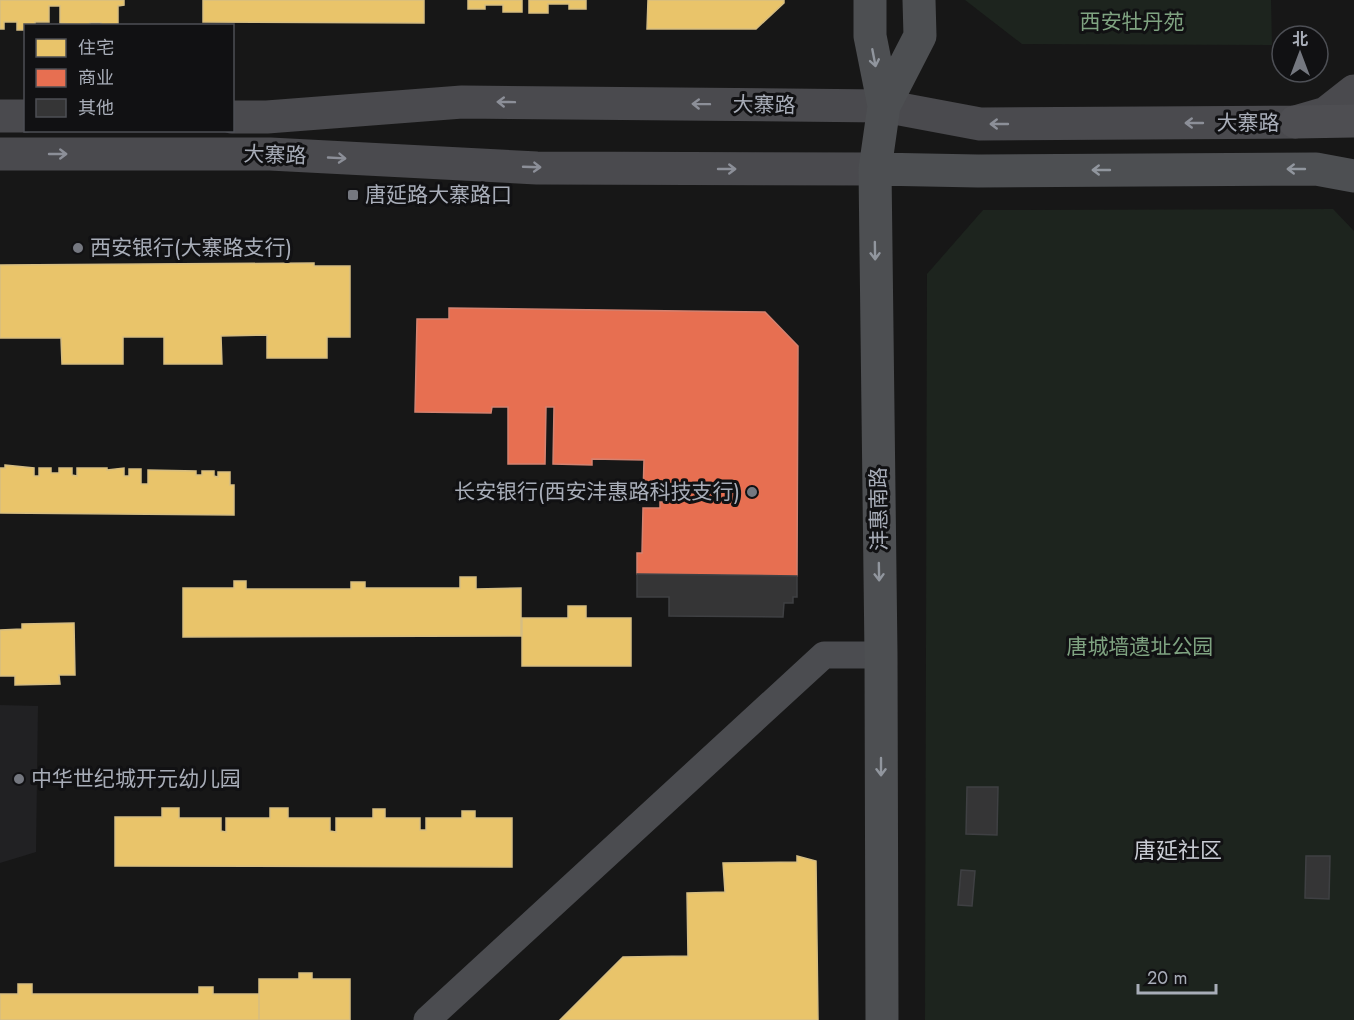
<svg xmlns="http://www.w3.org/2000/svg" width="1354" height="1020" font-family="Jost,'Noto Sans SC',sans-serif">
<rect width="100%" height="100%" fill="#171717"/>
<!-- built -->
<path fill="#212123" d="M0 705 38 706 36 852 0 863Z"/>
<!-- green -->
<path fill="#1d241e" d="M965 0H1271L1272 45 1022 44Z
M1333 209 1354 231V1020H925L927 274 983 210Z"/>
<!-- homes -->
<path fill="#e9c46a" stroke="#d6bd81" stroke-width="1.5" d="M0 0H124V5L118 6V26H101V23H90V26L60 23V6H49V22H35V26H26V30H17V22H4V29H0Z
M203 0H424V23L203 22Z
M468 0H522V12H503V5H485V9H468Z
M529 0H586V9H569V4H548V13H529Z
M648 0H784V3L756 29H647Z
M314 263V266H350V337H327V358H267V335L221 336 222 364H164V337H123V364H62L61 338H0V265Z
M5 465 34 468V476H39V468H51V473H59V468H72V475L77 476V468H107V470L124 468V476H129V469H141V484H148V470L196 471V475H202V471H214V476L218 477V472H230V485H234V515L0 513V468H5Z
M460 577H476V589L521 588V636L183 637V588H234V581H246V589H351V582H365V588H460Z
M568 606H586V618H631V666H522V618H568Z
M74 623 75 675H59L60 684 15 685V676H0V630L22 629V624Z
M162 808H179V818H221V831L226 832V818H270V808H288V818H330V831L336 832V818H373V809H385V818H420V830H426V818H462V811H475V818H512V867L115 866V817H162Z
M797 856 816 861 818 1020H560L623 957 688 956 687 893 725 892 723 863 797 862Z
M299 973H312V979H350V1020H259V979H299Z
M18 984H32V994H199V987H213V994H259V1020H0V994H18Z"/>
<!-- shops -->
<path fill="#e76f51" stroke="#d48270" stroke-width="1.5" d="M449 308 765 312 798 346 797 576 637 574V553H642L643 508H660V502H671V495H643L644 460 592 459V465L553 464 554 407H546L545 464H508V407H492L491 413 415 412 417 319H449Z"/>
<!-- building -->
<path fill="#353536" stroke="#3f4043" stroke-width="1.5" d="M637 574 797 576V597H793V603H784L783 617 669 616V597H637Z
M967 787H998L997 835 966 834Z
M1306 856H1330L1329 899 1305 898Z
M961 870 975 871 972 906 958 905Z"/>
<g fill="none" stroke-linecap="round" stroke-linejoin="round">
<!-- minor -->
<path stroke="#4b4c50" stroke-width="27" d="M427 1020 824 655H881"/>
<!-- secondary -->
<path stroke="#4a4a4e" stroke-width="33" d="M0 116H26
M232 117H267L462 102 884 106 980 124 1295 122 1326 113 1354 91
M0 154H270L537 168 875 169"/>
<!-- primary -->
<path stroke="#4d4f52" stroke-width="33" d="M870 0V36L884 106 875 169 881 655 882 1020
M884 106 920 36 919 0
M875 169 978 171 1316 169 1354 176"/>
<!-- trunk -->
<path stroke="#4e4e52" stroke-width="33" d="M1295 122 1354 121"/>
</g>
<!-- one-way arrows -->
<defs><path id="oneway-shaft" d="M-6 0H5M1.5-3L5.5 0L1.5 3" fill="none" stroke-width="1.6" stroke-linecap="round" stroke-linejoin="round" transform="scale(1.5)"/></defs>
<g stroke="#91969e">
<use href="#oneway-shaft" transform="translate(874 58) rotate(79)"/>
<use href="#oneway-shaft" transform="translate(1296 169) rotate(180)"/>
<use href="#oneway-shaft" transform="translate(1101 170) rotate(180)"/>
<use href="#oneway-shaft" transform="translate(875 251) rotate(89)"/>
<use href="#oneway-shaft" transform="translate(879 572) rotate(89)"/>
<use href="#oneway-shaft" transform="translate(881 767) rotate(90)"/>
</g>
<g stroke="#8c8f98">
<use href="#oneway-shaft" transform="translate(506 102) rotate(-179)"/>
<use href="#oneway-shaft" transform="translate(701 104) rotate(-179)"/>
<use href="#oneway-shaft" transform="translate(1194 123) rotate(180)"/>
<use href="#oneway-shaft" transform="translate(999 124) rotate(180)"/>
<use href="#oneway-shaft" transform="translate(58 154)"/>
<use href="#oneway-shaft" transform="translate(337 158) rotate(3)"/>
<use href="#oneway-shaft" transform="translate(532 167) rotate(2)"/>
<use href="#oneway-shaft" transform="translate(727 169)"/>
</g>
<!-- markers -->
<g fill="#757880" stroke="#111113" stroke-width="2">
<rect x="347" y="189" width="12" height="12" rx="3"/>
<circle cx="78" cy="248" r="6"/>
<circle cx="752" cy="492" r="6"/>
<circle cx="19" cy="779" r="6"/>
</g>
<g text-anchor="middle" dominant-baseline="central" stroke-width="6" stroke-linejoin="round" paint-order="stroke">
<!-- park labels -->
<g font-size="21" fill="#7fa381" stroke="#111113">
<text x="1132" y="22">西安牡丹苑</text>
<text x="1140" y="647">唐城墙遗址公园</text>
</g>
<!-- street labels -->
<g font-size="21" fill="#a8adb8" stroke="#111113">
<text transform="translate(764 105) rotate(1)">大寨路</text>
<text x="1248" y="123">大寨路</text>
<text transform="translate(275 155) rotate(2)">大寨路</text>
<text transform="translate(879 509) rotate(-91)">沣惠南路</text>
</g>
<!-- poi labels -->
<g font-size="21" fill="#a8adb8" stroke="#111113" text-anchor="start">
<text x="365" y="195">唐延路大寨路口</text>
<text x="90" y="248">西安银行(大寨路支行)</text>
<text x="740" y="492" text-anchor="end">长安银行(西安沣惠路科技支行)</text>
<text x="31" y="779">中华世纪城开元幼儿园</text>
</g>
<!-- neighbourhood labels -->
<g font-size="22" fill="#c9ccd4" stroke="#111113">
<text x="1178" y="850">唐延社区</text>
</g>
</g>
<!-- legend -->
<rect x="24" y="24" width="210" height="108" fill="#111113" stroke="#4d4f55" stroke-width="1.5"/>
<rect x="36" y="39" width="30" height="18" fill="#e9c46a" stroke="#4d4f55" stroke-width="1.5"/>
<text x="78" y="54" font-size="18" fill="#a8adb8">住宅</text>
<rect x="36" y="69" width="30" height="18" fill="#e76f51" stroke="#4d4f55" stroke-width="1.5"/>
<text x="78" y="84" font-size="18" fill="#a8adb8">商业</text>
<rect x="36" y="99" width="30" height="18" fill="#353536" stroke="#4d4f55" stroke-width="1.5"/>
<text x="78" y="114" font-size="18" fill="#a8adb8">其他</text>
<!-- north arrow -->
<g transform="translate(1300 54)"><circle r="28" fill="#111113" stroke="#4d4f55" stroke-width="1.5"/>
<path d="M0-4.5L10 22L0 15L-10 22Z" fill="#757880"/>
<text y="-9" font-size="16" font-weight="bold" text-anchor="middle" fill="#a8adb8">北</text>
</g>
<!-- scale -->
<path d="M1138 984v9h78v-9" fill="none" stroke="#a8adb8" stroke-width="3"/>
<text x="1147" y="984" font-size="18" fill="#a8adb8" stroke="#111113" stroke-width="4.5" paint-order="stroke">20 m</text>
</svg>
